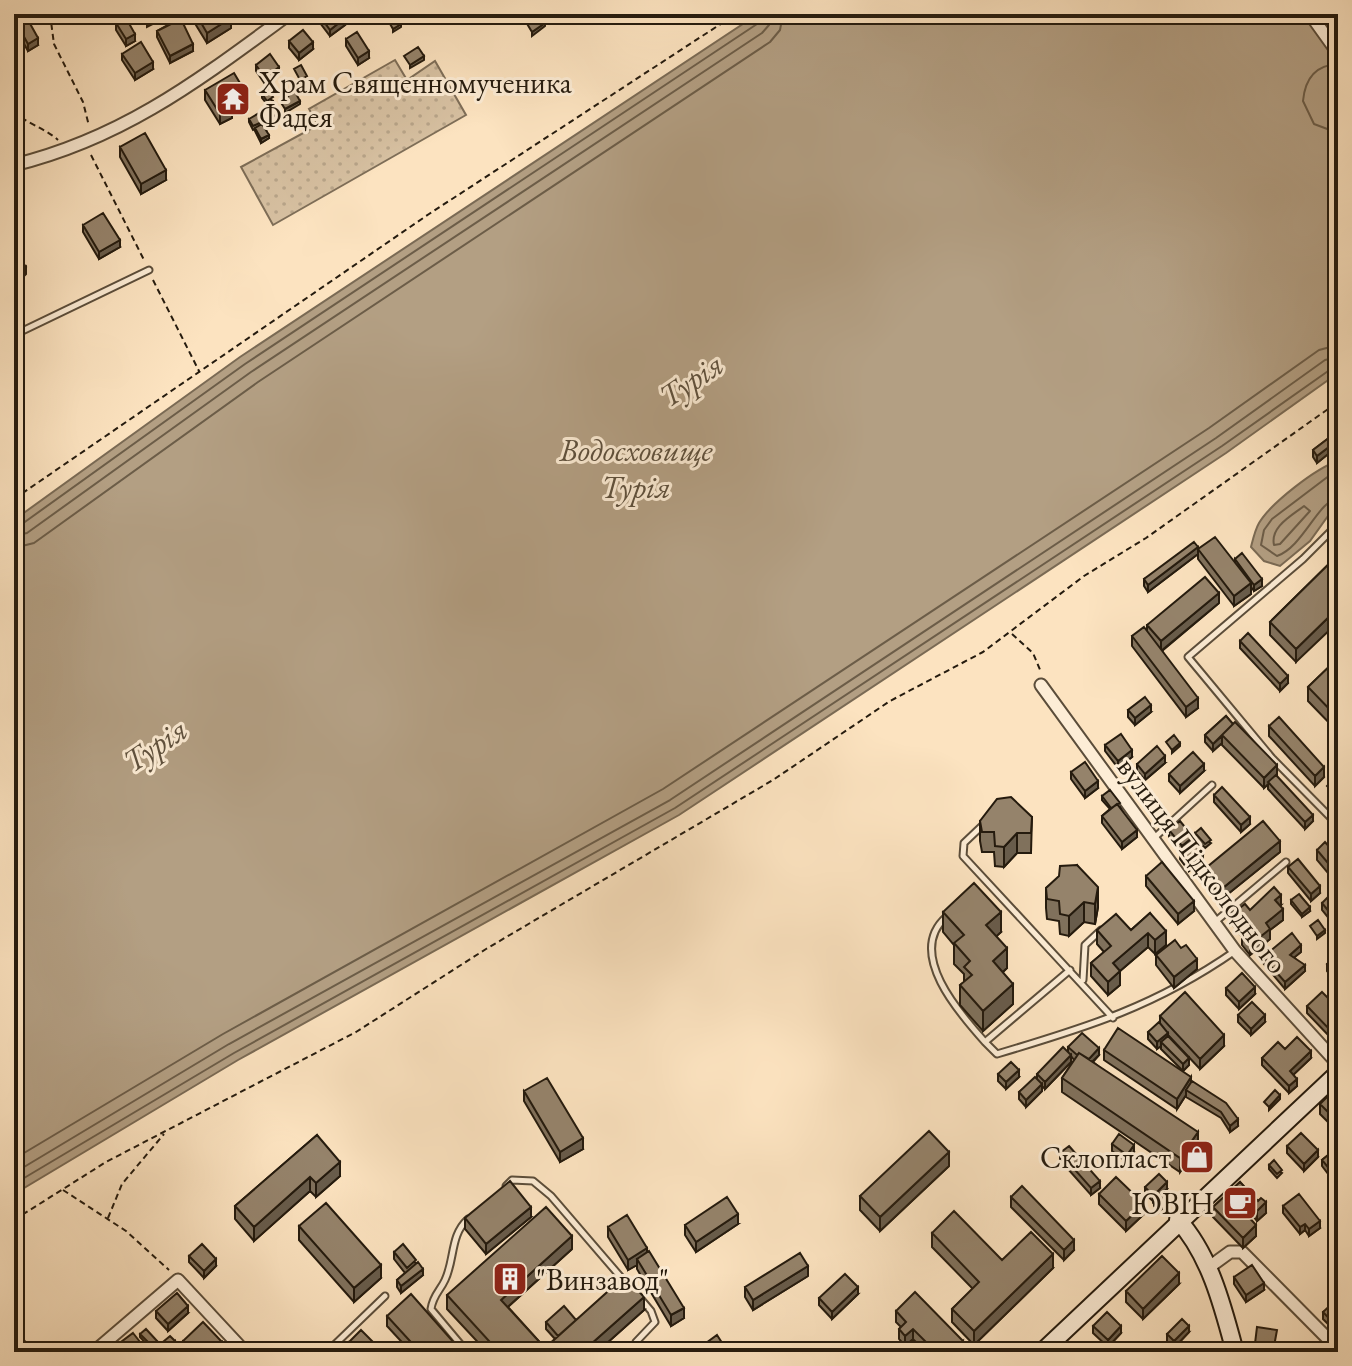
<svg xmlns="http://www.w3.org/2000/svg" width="1352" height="1366" font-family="'EB Garamond',serif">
<defs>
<pattern id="garden-dots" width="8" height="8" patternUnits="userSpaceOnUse" patternTransform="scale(2)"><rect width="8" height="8" fill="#d7c1a2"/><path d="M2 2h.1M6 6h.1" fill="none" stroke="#b8a58a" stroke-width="1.8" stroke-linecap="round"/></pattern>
</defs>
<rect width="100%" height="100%" fill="#fce3c0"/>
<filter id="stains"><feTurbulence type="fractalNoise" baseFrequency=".0025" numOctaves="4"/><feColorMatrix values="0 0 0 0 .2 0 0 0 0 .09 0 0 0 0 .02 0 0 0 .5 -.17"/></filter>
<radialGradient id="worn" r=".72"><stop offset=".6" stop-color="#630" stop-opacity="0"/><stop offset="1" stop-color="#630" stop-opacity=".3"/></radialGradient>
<!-- garden -->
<path fill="url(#garden-dots)" stroke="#7e6e58" stroke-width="2" d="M395 60 407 80 435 61 466 115 273 225 241 167 318 125 309 109Z"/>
<!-- water -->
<path fill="#b39f83" stroke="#7a6a54" stroke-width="2" d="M758 14H1338V82L1333 100 1338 107V373L1226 453 679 815 238 1060 14 1194V520L240 357Z
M1338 461V502L1310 541 1280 566 1264 561 1251 547C1253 539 1255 530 1259 523 1271 503 1316 468 1338 461Z"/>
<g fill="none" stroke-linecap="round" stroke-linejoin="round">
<!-- shore -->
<path stroke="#6c5d48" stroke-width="2" d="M1338 64C1315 65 1305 79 1303 101L1314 124 1338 133
M1338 469 1272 519 1264 530 1261 545 1277 556C1303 547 1318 501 1338 498
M1304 506 1310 511 1280 544 1274 545C1270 527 1291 516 1304 506Z
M14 526 22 524 245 364 757 24 761 14
M14 536 27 533 251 372 762 33 769 25 771 14
M14 548 34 543 258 382 770 42 780 30 783 14
M14 1159 223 1034 663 789 1209 428 1319 350 1338 345
M14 1173 229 1044 670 800 1216 438 1325 360 1338 357
M14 1184 234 1053 675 808 1222 446 1331 369 1338 368"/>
<!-- lane casing -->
<g stroke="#5b4d3a" stroke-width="9">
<path id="lane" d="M14 335 149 270
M1338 524 1303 559 1188 657 1272 758 1338 825
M984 824 964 843 963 856 1113 1018
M1153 839 1212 785
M946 917C906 953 959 1013 985 1042
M1215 922 1286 862
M1070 970 985 1042 997 1054C1088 1027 1156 1006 1235 951
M1083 980 1085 945 1101 930
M506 1186 512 1180 533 1181 551 1196 625 1282
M327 1352 385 1296
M467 1352 431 1309C433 1295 440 1291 445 1280 455 1259 450 1235 468 1219
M633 1352 636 1342 655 1322 651 1311 640 1298"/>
</g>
<!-- street casing -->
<g stroke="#5b4d3a" stroke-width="15">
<path id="street" d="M1310 14 1338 53
M14 165C124 138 199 80 289 14
M1041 685 1235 951 1338 1064
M1208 1268 1230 1252H1242L1338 1349
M94 1352 178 1280 245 1352"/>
</g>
<!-- secondary casing -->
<g stroke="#251b0e" stroke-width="20">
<path id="secondary" d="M1178 1220C1210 1255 1223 1307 1235 1352
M1042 1352 1338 1073"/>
</g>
<!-- path -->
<path stroke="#251b0e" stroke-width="2" stroke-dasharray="6 4" stroke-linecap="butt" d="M50 14 54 44 83 102 89 126
M14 111C21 121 45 128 58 140
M91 155 144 260
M153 280 199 371
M14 499 429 214 736 14
M1012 634 1033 653 1041 672
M63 1190 126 1231 169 1270
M108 1218 122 1184 164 1134
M14 1220 106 1162 356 1032 486 949 773 780 890 701 983 652 1084 576 1146 538 1338 402"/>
<!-- lane -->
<use href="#lane" stroke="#fdedd6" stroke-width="5"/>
<!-- street -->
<use href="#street" stroke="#fdedd6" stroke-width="11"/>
<!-- secondary -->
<use href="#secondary" stroke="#fdedd6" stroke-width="16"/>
</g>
<!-- wall -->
<path fill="#80715c" stroke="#251b0e" stroke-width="2" d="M162 14H172L193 51 170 63 157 37V31L168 25Z
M191 14H229L231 28 207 43 191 17Z
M320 16 345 25 330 36 320 23Z
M116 23 135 41 126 46 116 30Z
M18 26 38 45 28 51 18 33Z
M346 39 369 58 358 65 346 46Z
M289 41 313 49 299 60 289 48Z
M122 54 153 69 135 80 122 60Z
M256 65 279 74 265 84 256 71Z
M205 90 244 100 232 107V118L220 124 205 100Z
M262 94 273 101 280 117 272 121 266 108 267 104 262 98Z
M249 119 264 124 269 138 261 143 255 131V129L253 130 249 122Z
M120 147 166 180 141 194 120 157Z
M83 225 120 247 99 259 83 232Z
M1338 431V446L1317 463 1313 457V450Z
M1198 549 1235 563V559L1262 586 1254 591 1251 587V594L1234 606 1198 559Z
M1198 554 1148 592 1144 586V579Z
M1338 555 1296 662 1270 635V622Z
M1219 603 1162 651 1198 708 1186 717 1132 646V636L1147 632V625Z
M1240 641 1288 683 1280 691 1240 648Z
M1338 658V732L1308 701V687Z
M1128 710 1151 712 1135 725 1128 717Z
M1226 716 1276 776 1313 821 1305 829 1268 789V784L1264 788 1222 745V743L1213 751 1205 742V735Z
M1269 726 1324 777 1315 786 1269 736Z
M1105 745 1132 757 1118 768 1105 751Z
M1165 763 1145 780 1137 771V764Z
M1204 771 1180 793 1169 781V774Z
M1071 772 1098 788 1085 798 1071 779Z
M1214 795 1250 824 1241 832 1214 802Z
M1102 796 1120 807 1137 837 1122 849 1102 823V816L1110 809 1102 800Z
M1032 817 1031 853H1017L1004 867 995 866 994 852H982L980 841V821Z
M1169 830 1193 842 1203 860 1189 871 1180 859 1181 852 1169 837Z
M1195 833 1211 843 1205 848 1195 837Z
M1317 850 1338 857V885L1317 860Z
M1280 852 1218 902 1201 882V872Z
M1077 865 1098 907 1095 924 1084 922 1069 936 1060 934 1059 921 1047 919 1046 908V888Z
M1288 867 1320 893 1311 901 1288 873Z
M1146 876 1194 911 1178 924 1146 886Z
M1291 900 1310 911 1302 917 1291 904Z
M1322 903 1338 906 1335 926 1322 910Z
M1281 905 1280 906 1283 920 1270 930V939L1250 955 1242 945V937L1232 924V914Z
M943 912 1001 932 996 936 1007 968 1003 972 1013 1004 983 1031 960 1005V985L964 982V974L954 964V945L943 932Z
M1150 913 1166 945 1155 954 1148 947 1120 971V985L1108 995 1091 976V963L1104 952 1097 944V930H1131Z
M1181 948 1197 969 1174 988 1156 965V955Z
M1301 952 1294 957 1305 971 1285 989 1263 963V957Z
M1338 955 1336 981 1327 971V964Z
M1226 988 1255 994 1239 1009 1226 995Z
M1332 1002 1331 1038 1307 1013V1006Z
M1238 1015 1265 1022 1251 1035 1238 1022Z
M1160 1016 1224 1046 1200 1069 1168 1035 1189 1065 1183 1071 1161 1049V1046L1157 1049 1148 1039V1032L1160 1024Z
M1068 1047 1099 1055 1093 1062 1198 1146 1180 1172 1062 1092V1078L1074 1060 1071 1056V1062L1045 1089 1042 1086V1091L1026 1107 1019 1099V1092L1037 1078V1074L1068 1053Z
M1285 1049 1311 1058 1293 1075 1297 1086 1289 1093 1262 1065V1058Z
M1104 1050 1191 1082 1238 1126 1230 1132 1221 1118 1186 1097V1095L1177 1109 1104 1060Z
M998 1074 1019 1077 1006 1089 998 1081Z
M1338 1089V1132L1320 1114V1104Z
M524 1091 583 1149 560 1162 524 1101Z
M317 1135 340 1176 316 1197 310 1191 254 1241 235 1219V1206Z
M1112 1144 1134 1152 1127 1162 1112 1151Z
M1287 1146 1318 1157 1304 1171 1287 1153Z
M1338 1147V1180L1335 1183 1322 1166V1160Z
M1060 1153 1100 1188 1091 1195 1060 1160Z
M1269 1165 1282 1173 1277 1178 1269 1169Z
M949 1166 880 1231 860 1210V1196Z
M1240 1182 1266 1213 1257 1221 1253 1216 1250 1219 1256 1236 1243 1248 1213 1217V1207Z
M1145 1187 1167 1189 1162 1194 1167 1204 1159 1212 1154 1206V1202L1145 1194Z
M1099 1194 1144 1214 1126 1231 1099 1204Z
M1011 1197 1074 1250 1064 1260 1011 1207Z
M1283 1206 1320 1228 1309 1236 1305 1230 1300 1234 1283 1213Z
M531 1217 486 1254 465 1229V1218Z
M738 1224 696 1252 685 1235V1225Z
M299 1226 381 1278 354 1302 299 1240Z
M608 1227 647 1252 684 1318 671 1326 637 1269V1265L628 1270 608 1237Z
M932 1233 1002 1260 1053 1268 974 1345 952 1322V1309L973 1289 932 1247Z
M572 1249 508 1307 545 1348 555 1339 546 1329V1322L576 1320 644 1310 597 1352H487L447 1309V1295Z
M394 1252 416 1263 423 1275 401 1293 397 1287V1280L405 1273 394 1259Z
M189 1256 216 1266 204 1278 189 1262Z
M808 1276 753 1310 745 1297V1287Z
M1234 1277 1264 1290 1246 1302 1234 1284Z
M1179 1284 1143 1319 1126 1302V1291Z
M858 1294 832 1319 819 1305V1298Z
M1338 1306V1334L1323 1319V1312Z
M156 1311 188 1313 168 1331 156 1318Z
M896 1311 963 1351 919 1352V1349L921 1347 913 1339 905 1346 899 1339V1329L901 1327 896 1322Z
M387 1316 456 1352H411L387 1326Z
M1093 1326 1121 1333 1108 1347 1093 1333Z
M1189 1332 1174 1348 1167 1341V1334Z
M140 1334 158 1342 153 1351 140 1337Z
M183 1341 222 1349 219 1352H187L183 1348Z
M349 1342 381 1352H352L349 1349Z
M706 1343 728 1352H706Z"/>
<!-- shaded-wall -->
<path fill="#685c4b" stroke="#251b0e" stroke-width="2" d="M159 17V21L147 27V23Z
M231 18V28L207 43V33Z
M345 18V25L330 36V30Z
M545 23V26L532 36V32Z
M401 24V27L393 32V29Z
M135 34V41L126 46V39Z
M38 38V45L28 51V44Z
M313 42V49L299 60V53Z
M193 44V51L170 63V56Z
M369 51V58L358 65V58Z
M424 56V60L410 68V65Z
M153 62V69L135 80V73Z
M279 67V74L265 84V78Z
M244 90V100L232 107V118L220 124V114L227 100Z
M300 101V104L285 113V109Z
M280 113V117L272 121V117Z
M269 135V138L261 143V139Z
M166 170V180L141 194V184Z
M120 240V247L99 259V252Z
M26 267V274L17 283V276Z
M1338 440V446L1317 463V456Z
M1198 547V554L1148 592V585Z
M1262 579V586L1254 591V585Z
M1251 583V594L1234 606V596Z
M1219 593V603L1161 651V641Z
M1338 608V622L1296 662V649Z
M1288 676V683L1280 691V684Z
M1198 698V708L1186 717V707Z
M1151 705V712L1135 725V718Z
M1222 736V743L1213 751V744Z
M1180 743V746L1172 753V750Z
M1132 750V757L1118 768V761Z
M1165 756V763L1145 780V774Z
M1204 764V771L1180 793V786Z
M1277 765V776L1264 788V778Z
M1324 767V777L1315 786V776Z
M1098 781V788L1085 798V791Z
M1313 815V821L1305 829V822Z
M1250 817V824L1241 832V825Z
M1137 830V837L1122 849V842Z
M1017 833V853L1004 867V847Z
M1193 837V844L1182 853V846Z
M1280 841V852L1218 902V892Z
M1203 854V860L1189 871V864Z
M1320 886V893L1311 901V894Z
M1098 887V907L1095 924V904Z
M1281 895V905L1275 910V900Z
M1194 901V911L1178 924V914Z
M1084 902V922L1069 936V916Z
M1310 907V911L1302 917V914Z
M1283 909V920L1270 930V939L1250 955V945L1266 923Z
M1001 912V932L986 946V925Z
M1325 930V933L1317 939V936Z
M1166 931V945L1155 954V940Z
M1148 933V947L1113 977V963Z
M1301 945V952L1290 961V955Z
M1007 948V968L993 981V961Z
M1197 959V969L1174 988V977Z
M1305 965V971L1285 989V982Z
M1120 971V985L1108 995V982Z
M1013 984V1004L983 1031V1011Z
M1255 987V994L1239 1009V1002Z
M1265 1015V1022L1251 1035V1029Z
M1338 1025V1032L1331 1038V1031Z
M1168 1033V1040L1161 1042V1046L1157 1049V1042Z
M1224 1035V1046L1200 1069V1059Z
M1099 1048V1055L1085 1069V1063Z
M1311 1051V1058L1290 1078V1071Z
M1071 1055V1062L1045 1089V1082Z
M1189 1058V1065L1183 1071V1064Z
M1019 1070V1077L1006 1089V1082Z
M1191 1077V1087L1186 1090V1095L1177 1109V1099Z
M1297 1079V1086L1289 1093V1086Z
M1042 1084V1091L1026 1107V1100Z
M1280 1095V1099L1269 1110V1107Z
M1238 1119V1126L1230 1132V1126Z
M1198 1132V1146L1180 1172V1158Z
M583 1138V1149L560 1162V1152Z
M1134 1145V1152L1127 1162V1155Z
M1318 1150V1157L1304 1171V1164Z
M949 1152V1166L880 1231V1217Z
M340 1162V1176L316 1197V1183Z
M310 1177V1191L254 1241V1227Z
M1100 1181V1188L1091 1195V1188Z
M1167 1182V1189L1153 1202V1196Z
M1167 1200V1204L1159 1212V1208Z
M1266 1202V1213L1257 1221V1211Z
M1144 1204V1214L1126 1231V1221Z
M1253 1206V1216L1245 1224V1213Z
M531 1207V1217L486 1254V1244Z
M738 1214V1224L696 1252V1242Z
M1320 1221V1228L1309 1236V1229Z
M1305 1224V1230L1300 1234V1227Z
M1256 1225V1236L1243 1248V1238Z
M572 1236V1249L501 1313V1300Z
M1074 1240V1250L1064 1260V1250Z
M647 1248V1258L637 1259V1265L628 1270V1260Z
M1053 1254V1268L974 1345V1331Z
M216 1259V1266L204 1278V1271Z
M381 1265V1278L354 1302V1288Z
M808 1266V1276L753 1310V1300Z
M423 1269V1275L401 1293V1286Z
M1179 1273V1284L1143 1319V1309Z
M1264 1283V1290L1246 1302V1295Z
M858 1287V1294L832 1319V1312Z
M644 1297V1310L597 1352H582Z
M188 1306V1313L168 1331V1324Z
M684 1308V1318L671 1326V1315Z
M1121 1326V1333L1108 1347V1340Z
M1189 1326V1332L1174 1348V1341Z
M913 1329V1339L905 1346V1336Z
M175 1341V1345L167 1352H163Z
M963 1341 962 1352H951Z
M222 1342V1349L219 1352H211Z
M28 1345V1352H19Z
M456 1345V1352H448Z"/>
<!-- building -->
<path fill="#95836b" stroke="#251b0e" stroke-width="2" d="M152 14H157L159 17 147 23 144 18Z
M163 14H172L176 20 169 24Z
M196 14H229L231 18 207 33Z
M322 14H342L345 18 330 30 320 16Z
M392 14H396L401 24 393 29 386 17Z
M537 14H539L545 23 532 32 526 22Z
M126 18 135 34 126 39 116 23Z
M181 19 193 44 170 56 157 31Z
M28 20 38 38 28 44 18 26Z
M303 30 313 42 299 53 289 41Z
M357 32 369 51 358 58 346 39Z
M141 42 153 62 135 73 122 54Z
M418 47 424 56 410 65 404 56Z
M270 54 279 67 265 78 256 65Z
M301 65 307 76 300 80 294 69Z
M234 73 244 90 227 100 232 107 220 114 205 90Z
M268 90 273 97 267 101 262 94Z
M295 92 300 101 285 109 280 101Z
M273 101 280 113 272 117 266 105Z
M259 113 264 121 253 126 249 119Z
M262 124 269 135 261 139 255 128Z
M145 133 166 170 141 184 120 147Z
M103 213 120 240 99 252 83 225Z
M14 251 26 267 17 276 14 273Z
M1338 431V440L1317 456 1313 450Z
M1215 537 1251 583 1234 596 1198 549Z
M1194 542 1198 547 1148 585 1144 579Z
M1242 553 1262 579 1254 585 1235 559Z
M1338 555V608L1296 649 1270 622Z
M1205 577 1219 593 1161 641 1147 625Z
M1144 627 1198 698 1186 707 1132 636Z
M1248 633 1288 676 1280 684 1240 641Z
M1338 658V718L1308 687Z
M1145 697 1151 705 1135 718 1128 710Z
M1226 716 1233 724 1213 744 1205 735Z
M1279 717 1324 767 1315 776 1269 726Z
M1235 722 1277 765 1264 778 1222 735Z
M1121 734 1132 750 1118 761 1105 745Z
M1174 735 1180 743 1172 750 1166 742Z
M1157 746 1165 756 1145 774 1137 764Z
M1193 752 1204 764 1180 786 1169 774Z
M1085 762 1098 781 1085 791 1071 772Z
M1276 775 1313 815 1305 822 1268 782Z
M1338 775V787L1333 792 1327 786Z
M1222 787 1250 817 1241 825 1214 795Z
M1110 790 1120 803 1111 808 1102 796Z
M1011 797 1032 817 1031 833H1017L1004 847 995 846 994 832H982L980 821 997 799Z
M1117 804 1137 830 1122 842 1102 816Z
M1180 821 1193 837 1182 846 1169 830Z
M1263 821 1280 841 1218 892 1201 872Z
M1201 828 1211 840 1205 844 1195 833Z
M1194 842 1203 854 1189 864 1180 852Z
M1325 842 1338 857V875L1317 850Z
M1298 859 1320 886 1311 894 1288 867Z
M1162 862 1194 901 1178 914 1146 876Z
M1077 865 1098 887 1095 904 1084 902 1069 916 1060 914 1059 901 1047 899 1046 888 1059 876 1060 866Z
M974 883 1001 912 986 925 1007 948 993 961 1013 984 983 1011 960 985 972 975 964 967 970 961 954 943 964 935 943 912Z
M1274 887 1281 895 1275 900 1283 909 1266 923 1270 929 1250 945 1242 935 1246 932 1232 914 1245 904 1250 910Z
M1299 894 1310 907 1302 914 1291 900Z
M1329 896 1338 906V916L1335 919 1322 903Z
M1150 913 1166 931 1155 940 1148 933 1113 963 1120 971 1108 982 1091 963 1111 946 1097 930 1116 914 1131 930Z
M1318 920 1325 930 1317 936 1310 926Z
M1292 933 1301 945 1290 955 1305 965 1285 982 1263 957Z
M1175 940 1181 948 1186 945 1197 959 1174 977 1156 955Z
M1338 955V972L1336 974 1327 964Z
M1242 973 1255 987 1239 1002 1226 988Z
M1185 992 1224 1035 1200 1059 1160 1016Z
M1322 992 1332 1002 1338 996V1025L1331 1031 1307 1006Z
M1252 1002 1265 1015 1251 1029 1238 1015Z
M1159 1022 1168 1033 1157 1042 1148 1032Z
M1118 1028 1191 1077 1177 1099 1104 1050Z
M1082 1033 1099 1048 1089 1059 1079 1053 1077 1055 1068 1047Z
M1168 1036 1189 1058 1183 1064 1161 1042Z
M1297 1037 1311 1051 1290 1071 1297 1079 1289 1086 1262 1058 1278 1042 1285 1049Z
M1063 1047 1071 1055 1045 1082 1037 1074Z
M1079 1053 1198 1132 1180 1158 1062 1078Z
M1011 1062 1019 1070 1006 1082 998 1074Z
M1035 1077 1042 1084 1026 1100 1019 1092Z
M547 1078 583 1138 560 1152 524 1091Z
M1192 1081 1226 1103 1238 1119 1230 1126 1221 1112 1186 1090Z
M1337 1087 1338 1089V1122L1320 1104Z
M1275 1090 1280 1095 1269 1107 1264 1102Z
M929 1131 949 1152 880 1217 860 1196Z
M1301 1133 1318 1150 1304 1164 1287 1146Z
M1119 1134 1134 1145 1127 1155 1112 1144Z
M317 1135 340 1162 316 1183 310 1177 254 1227 235 1206Z
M1069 1146 1100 1181 1091 1188 1060 1153Z
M1338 1147V1173L1335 1176 1322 1160Z
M1274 1160 1282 1170 1277 1174 1269 1165Z
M1159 1174 1167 1182 1153 1196 1145 1187Z
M1116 1177 1144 1204 1126 1221 1099 1194Z
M510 1181 531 1207 486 1244 465 1218Z
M1240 1182 1258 1201 1261 1198 1266 1202 1257 1211 1253 1206 1245 1213 1256 1225 1243 1238 1213 1207Z
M1022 1186 1074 1240 1064 1250 1011 1197Z
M1162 1194 1167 1200 1159 1208 1154 1202Z
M1299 1194 1320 1221 1309 1229 1305 1224 1300 1227 1283 1206Z
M727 1197 738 1214 696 1242 685 1225Z
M326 1203 381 1265 354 1288 299 1226Z
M546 1207 572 1236 501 1300 545 1348 625 1276 644 1297 582 1352H499L447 1295Z
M954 1211 1002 1260 1031 1232 1053 1254 974 1331 952 1309 979 1282 932 1233Z
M627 1215 647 1248 628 1260 608 1227Z
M202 1244 216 1259 204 1271 189 1256Z
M403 1244 416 1260 407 1268 394 1252Z
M649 1251 684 1308 671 1315 637 1259Z
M800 1253 808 1266 753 1300 745 1287Z
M1162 1256 1179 1273 1143 1309 1126 1291Z
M418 1262 423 1269 401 1286 397 1280Z
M1252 1265 1264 1283 1246 1295 1234 1277Z
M845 1274 858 1287 832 1312 819 1298Z
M915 1292 963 1341 951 1352H935L933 1350 930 1352H922L919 1349 926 1342 913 1329 905 1336 899 1329 906 1322 896 1311Z
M177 1293 188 1306 168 1324 156 1311Z
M411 1294 456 1345 448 1352H420L387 1316Z
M1334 1302 1338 1306V1328L1323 1312Z
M564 1306 576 1320 558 1336 546 1322Z
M1107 1312 1121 1326 1108 1340 1093 1326Z
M1182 1319 1189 1326 1174 1341 1167 1334Z
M203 1322 222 1342 211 1352H193L183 1341Z
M1257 1327 1277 1330 1273 1352H1254Z
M146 1329 158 1342 153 1347 140 1334Z
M361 1330 381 1350 379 1352H358L349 1342Z
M133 1333 144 1347 138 1352H123L117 1345Z
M19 1334 28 1345 19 1352H14V1337Z
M717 1335 728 1352H712L706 1343Z
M170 1336 175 1341 161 1352 157 1347Z"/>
<!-- icons -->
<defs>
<g id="temple-square" transform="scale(1.8)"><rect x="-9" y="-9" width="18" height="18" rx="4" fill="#8f2418" stroke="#fdedd6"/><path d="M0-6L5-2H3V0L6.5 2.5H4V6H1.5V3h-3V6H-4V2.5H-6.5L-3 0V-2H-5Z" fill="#fff"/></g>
<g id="shop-square" transform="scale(1.8)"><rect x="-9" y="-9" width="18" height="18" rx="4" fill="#8f2418" stroke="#fdedd6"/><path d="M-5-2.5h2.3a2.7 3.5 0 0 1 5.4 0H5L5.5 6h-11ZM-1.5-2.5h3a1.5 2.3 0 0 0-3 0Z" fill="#fff"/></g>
<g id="cafe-square" transform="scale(1.8)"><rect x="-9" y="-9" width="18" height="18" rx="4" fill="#8f2418" stroke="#fdedd6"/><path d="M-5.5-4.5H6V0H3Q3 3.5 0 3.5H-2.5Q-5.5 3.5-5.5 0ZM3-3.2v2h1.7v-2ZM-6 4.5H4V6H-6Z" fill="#fff"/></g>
<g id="building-square" transform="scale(1.8)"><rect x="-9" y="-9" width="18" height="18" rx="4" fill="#8f2418" stroke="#fdedd6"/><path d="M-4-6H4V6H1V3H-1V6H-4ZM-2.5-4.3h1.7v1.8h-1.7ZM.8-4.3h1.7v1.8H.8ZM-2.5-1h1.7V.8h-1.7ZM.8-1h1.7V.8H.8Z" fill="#fff"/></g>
</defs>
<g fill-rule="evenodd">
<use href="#temple-square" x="233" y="99"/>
<use href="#shop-square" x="1197" y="1157"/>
<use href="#cafe-square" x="1240" y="1203"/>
<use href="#building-square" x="510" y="1279"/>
</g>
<g text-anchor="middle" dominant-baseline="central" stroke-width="6" stroke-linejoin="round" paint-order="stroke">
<!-- poi labels -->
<g font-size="30" fill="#251b0e" stroke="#fdedd6" text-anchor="start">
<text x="259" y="82">Храм Священномученика<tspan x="259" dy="34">Фадея</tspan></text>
<text x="1171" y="1157" text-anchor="end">Склопласт</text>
<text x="1214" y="1203" text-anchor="end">ЮВІН</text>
<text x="536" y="1279">"Винзавод"</text>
</g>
<!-- street labels -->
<g font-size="30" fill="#251b0e" stroke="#fdedd6">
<text transform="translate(1203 865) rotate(53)">вулиця Підколодного</text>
</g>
<!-- water labels -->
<g font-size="32" font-style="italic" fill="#5e503d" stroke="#fdedd6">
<text transform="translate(691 380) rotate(-34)">Турія</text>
<text x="636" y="450">Водосховище<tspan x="636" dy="37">Турія</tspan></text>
<text transform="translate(155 745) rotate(-34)">Турія</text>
</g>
</g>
<!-- margin -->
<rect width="1352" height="1366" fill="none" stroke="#fce3c0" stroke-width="48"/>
<rect x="16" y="16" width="1320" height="1334" fill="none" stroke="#251b0e" stroke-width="4"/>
<rect x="24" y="24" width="1304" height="1318" fill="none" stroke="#251b0e" stroke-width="2"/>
<rect width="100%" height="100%" filter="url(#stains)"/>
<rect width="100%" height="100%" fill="url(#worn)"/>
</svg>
